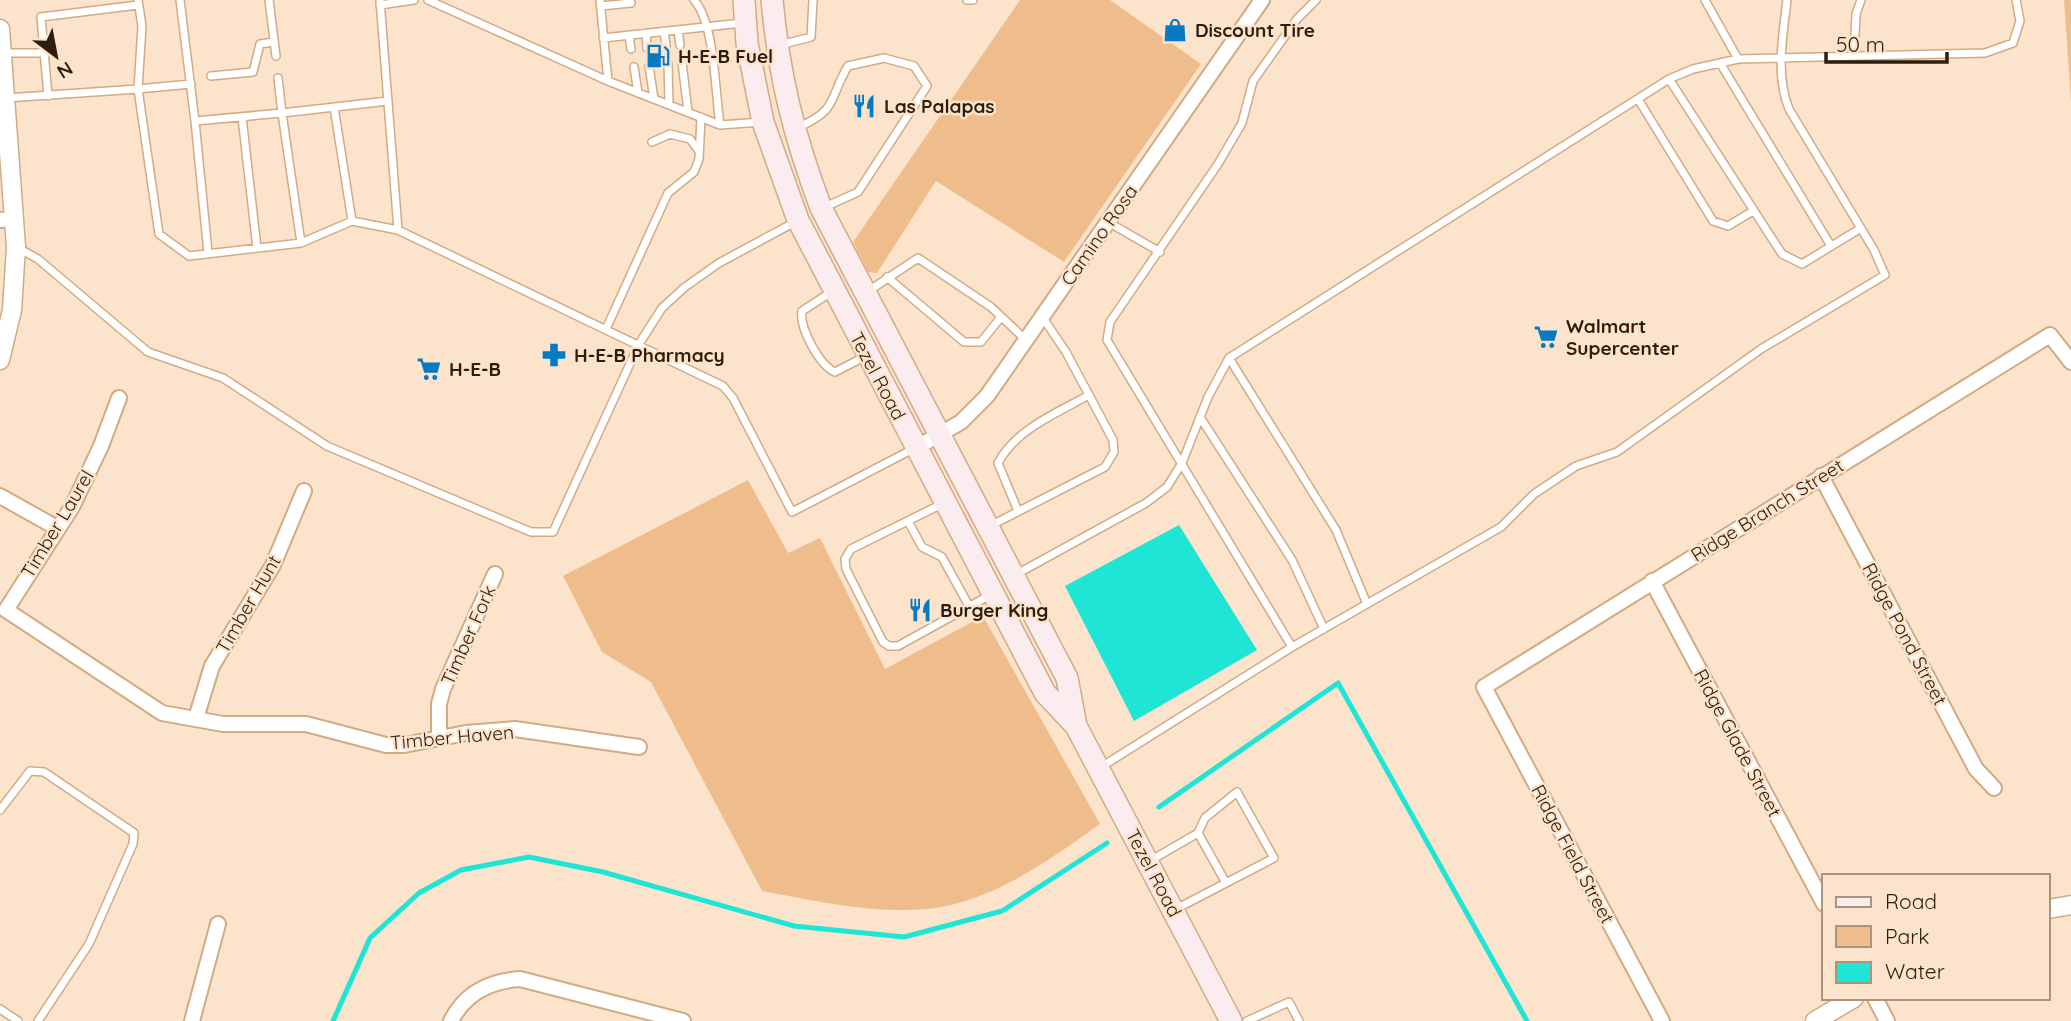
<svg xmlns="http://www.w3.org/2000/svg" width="2071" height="1021" font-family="Quicksand,sans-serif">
<rect width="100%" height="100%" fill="#fce3cb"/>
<!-- green -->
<path fill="#efbd8c" d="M1020 0H1110L1201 64 1064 262 936 181 877 273 868 272 853 242Z
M2064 0H2071V102Z
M748 480 788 553 820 538 885 669 983 616 1100 824C1050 860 990 903 927 909 872 914 816 901 762 891L651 682 602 652 563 576Z"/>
<!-- water -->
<path fill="#1fe5d6" d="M1179 525 1257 650 1134 721 1065 586Z"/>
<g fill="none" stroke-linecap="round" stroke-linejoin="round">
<!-- stream -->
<path stroke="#1fe5d6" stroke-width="5" d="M1159 807 1338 683 1527 1021
M333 1021 370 938 419 893 461 870 529 857 603 872 794 926 904 937 1002 911 1107 843"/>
<!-- service casing -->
<g stroke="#d2ab84" stroke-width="10">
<path id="service" d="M138 0 142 26 138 89 191 84
M180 0 195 121 282 113 301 243
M269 0 276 56
M380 0 398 230 723 386 733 398 792 512 915 448
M428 0 608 81 720 125 762 122
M600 0 608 81
M694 0C715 23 715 93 720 125
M967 0H973
M1705 0 1738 59
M380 5 414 0
M601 6 631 3
M678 30 680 45
M664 31 666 46
M646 33 647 48
M629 35 631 49
M603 38 742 23
M780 45 811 37 813 0
M3 53H44
M1854 54 1856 14 1861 0
M682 62 688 112
M1720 63 1831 246
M668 64 669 105
M649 66 654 99
M634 67 638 93
M211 76 253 72 260 44 274 42
M278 78 282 113 388 101
M1669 79 1782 254 1802 264 1861 228
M48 96 41 17 138 5
M6 98 138 89 159 234 189 256 301 243 352 221 398 230
M1638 99 1713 221 1728 226 1753 211
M334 107 352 221
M242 117 257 248
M195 121 208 253
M799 127C839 109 828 100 848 66L884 58 914 66 927 86 858 192 825 207
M652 142 670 134 690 139 699 151
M1108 222 1160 252
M18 248 38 259 148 352 223 378 327 446 531 532H553L639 344 662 308 685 287 719 263 797 221
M887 277 964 342H981L1001 317
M833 291 802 311C799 327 819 365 835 372L866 356
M867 292 918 258 991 307 1026 340
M606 329 668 193 694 172 699 159 701 117
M1229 358 1336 530 1367 604
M1200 417 1292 560 1324 629
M944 503 851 549 845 559 846 569 883 642 889 646H898L992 594
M1018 511 998 463C1016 429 1057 413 1089 395
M908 521 922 547 942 557 969 606
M990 526 1105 467 1114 452 1113 440 1066 352 1043 318
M1015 575 1146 503 1167 487 1182 463 1208 397 1229 358 1669 79 1693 69 1738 59 1985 53 2013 43 2020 21 2016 0
M1292 647 1107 340 1110 322 1218 164 1242 123 1253 81 1297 19 1316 0
M1101 767 1292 647 1501 527 1534 494 1576 466 1617 452 1761 349 1885 275 1874 250 1789 109C1775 74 1783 36 1787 0
M0 810 30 771 44 772 134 833 133 844 89 944 38 1021
M1198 833 1226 883
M1148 862 1198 833 1205 818 1237 792 1274 858 1176 909
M0 1009 18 1021
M1247 1021 1289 1002 1299 1021"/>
</g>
<!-- minor casing -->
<g stroke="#d2ab84" stroke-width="18">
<path id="minor" d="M0 220 14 219
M119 398 101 446 72 507 6 610 162 713 223 724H306L386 745H404L466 733 515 729 639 747
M916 448 961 422 987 396 1262 0
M1821 476 1976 769 1994 788
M0 496 57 528
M1652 581 1824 904
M196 718 212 666 273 565 304 491
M439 738V704L443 689 495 574
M1875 998 1887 1021
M192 1021 218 924
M451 1021C465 993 489 981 520 979L683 1021
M1662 1021 1484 687 2050 335 2071 362"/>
</g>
<!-- tertiary casing -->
<g stroke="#d2ab84" stroke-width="21">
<path id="tertiary" d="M0 29 16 247 12 310 0 360
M2048 909 2071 905
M1815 1021 1854 998"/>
</g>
<!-- secondary casing -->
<g stroke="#d2ab84" stroke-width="24">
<path id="secondary" d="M744 0 747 43 763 122 798 220 1045 693 1076 726 1231 1021
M772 0C779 77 794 136 821 208L1067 678 1076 726"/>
</g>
<!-- service -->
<use href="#service" stroke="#fff" stroke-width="7"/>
<!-- minor -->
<use href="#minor" stroke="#fff" stroke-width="14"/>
<!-- tertiary -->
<use href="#tertiary" stroke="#fff" stroke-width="18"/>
<!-- secondary -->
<use href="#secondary" stroke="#fbecef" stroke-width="21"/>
</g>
<!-- icons -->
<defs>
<g id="shop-bare" transform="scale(1.89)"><path d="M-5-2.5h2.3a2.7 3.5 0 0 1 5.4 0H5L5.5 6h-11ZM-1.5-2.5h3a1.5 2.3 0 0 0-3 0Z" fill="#047bc4" stroke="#fce3cb" stroke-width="2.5" paint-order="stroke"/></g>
<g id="fuel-bare" transform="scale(1.89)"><path d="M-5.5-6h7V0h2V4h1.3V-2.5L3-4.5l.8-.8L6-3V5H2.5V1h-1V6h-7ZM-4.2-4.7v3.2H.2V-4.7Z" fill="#047bc4" stroke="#fce3cb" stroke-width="2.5" paint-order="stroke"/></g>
<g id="restaurant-bare" transform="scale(1.89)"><path d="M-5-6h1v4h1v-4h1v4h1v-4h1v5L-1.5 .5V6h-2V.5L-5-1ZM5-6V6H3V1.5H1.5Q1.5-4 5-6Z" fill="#047bc4" stroke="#fce3cb" stroke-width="2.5" paint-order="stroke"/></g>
<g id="supermarket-bare" transform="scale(1.89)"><path d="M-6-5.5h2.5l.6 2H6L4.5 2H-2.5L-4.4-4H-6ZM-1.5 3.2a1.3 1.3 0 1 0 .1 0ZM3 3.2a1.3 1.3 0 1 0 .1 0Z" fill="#047bc4" stroke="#fce3cb" stroke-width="2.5" paint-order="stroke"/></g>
<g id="pharmacy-bare" transform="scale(1.89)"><path d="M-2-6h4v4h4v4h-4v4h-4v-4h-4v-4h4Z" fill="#047bc4" stroke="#fce3cb" stroke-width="2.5" paint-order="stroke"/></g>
</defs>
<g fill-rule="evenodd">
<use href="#shop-bare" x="1175" y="30"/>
<use href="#fuel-bare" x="658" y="56"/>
<use href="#restaurant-bare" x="864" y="106"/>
<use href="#supermarket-bare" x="1546" y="337"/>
<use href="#pharmacy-bare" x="554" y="355"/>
<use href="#supermarket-bare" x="429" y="369"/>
<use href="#restaurant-bare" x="920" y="610"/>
</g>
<g text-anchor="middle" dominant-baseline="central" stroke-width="5" stroke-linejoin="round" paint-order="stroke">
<!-- poi labels -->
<g font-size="19" font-weight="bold" fill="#2c1d0e" stroke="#fce3cb" text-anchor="start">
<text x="1195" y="30">Discount Tire</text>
<text x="678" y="56">H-E-B Fuel</text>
<text x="884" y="106">Las Palapas</text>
<text x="1566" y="326">Walmart<tspan x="1566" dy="22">Supercenter</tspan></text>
<text x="574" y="355">H-E-B Pharmacy</text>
<text x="449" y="369">H-E-B</text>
<text x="940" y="610">Burger King</text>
</g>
<!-- street labels -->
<g font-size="19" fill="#2c1d0e" stroke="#fce3cb">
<text transform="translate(1099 235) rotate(-55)">Camino Rosa</text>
<text transform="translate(878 376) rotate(62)">Tezel Road</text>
<text transform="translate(1767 510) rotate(-32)">Ridge Branch Street</text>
<text transform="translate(57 524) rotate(-59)">Timber Laurel</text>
<text transform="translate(248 604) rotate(-60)">Timber Hunt</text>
<text transform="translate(1905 634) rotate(62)">Ridge Pond Street</text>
<text transform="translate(468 635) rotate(-66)">Timber Fork</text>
<text transform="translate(452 737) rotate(-5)">Timber Haven</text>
<text transform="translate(1738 743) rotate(62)">Ridge Glade Street</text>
<text transform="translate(1573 854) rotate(62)">Ridge Field Street</text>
<text transform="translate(1154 873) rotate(62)">Tezel Road</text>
</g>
</g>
<!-- legend -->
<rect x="1822" y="874" width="228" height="126" fill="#fce3cb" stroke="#a9947f" stroke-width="2"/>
<rect x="1836" y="897" width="35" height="10" fill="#fbecef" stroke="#a9947f" stroke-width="2"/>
<text x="1885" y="909" font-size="21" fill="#2c1d0e">Road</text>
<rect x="1836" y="926" width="35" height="21" fill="#efbd8c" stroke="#a9947f" stroke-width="2"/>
<text x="1885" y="944" font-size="21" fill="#2c1d0e">Park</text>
<rect x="1836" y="962" width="35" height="21" fill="#1fe5d6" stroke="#a9947f" stroke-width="2"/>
<text x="1885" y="979" font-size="21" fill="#2c1d0e">Water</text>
<!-- north arrow -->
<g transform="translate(56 56) rotate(148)" stroke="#fce3cb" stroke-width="5" paint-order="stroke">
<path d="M0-5L12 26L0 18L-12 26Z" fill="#2c1d0e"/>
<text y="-10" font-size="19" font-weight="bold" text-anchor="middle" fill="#2c1d0e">N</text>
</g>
<!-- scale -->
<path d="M1826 52v10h121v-10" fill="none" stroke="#2c1d0e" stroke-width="3.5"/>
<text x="1836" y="52" font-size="21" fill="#2c1d0e" stroke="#fce3cb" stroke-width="5" paint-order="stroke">50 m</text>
</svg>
